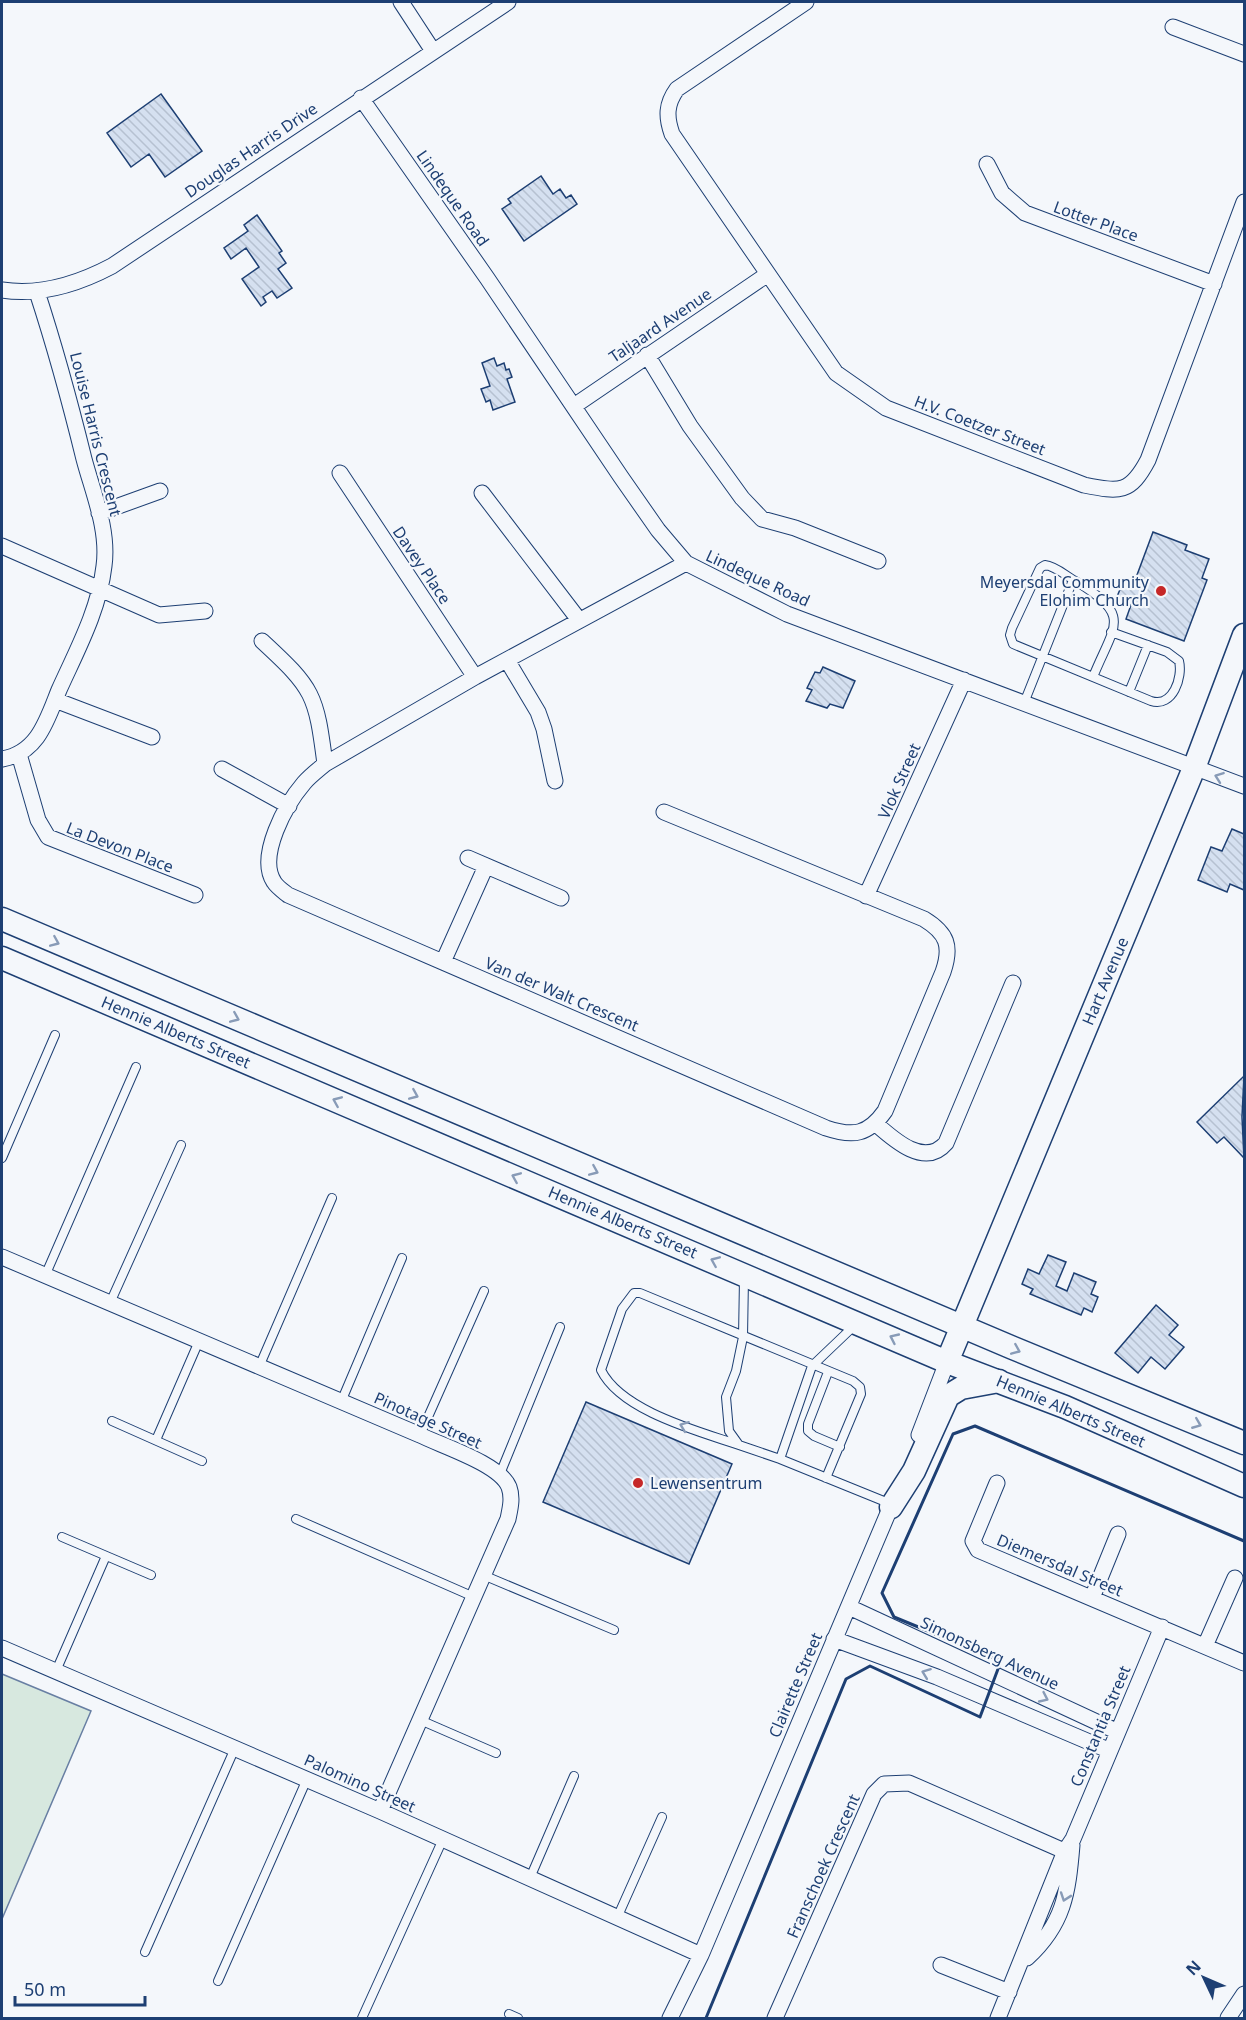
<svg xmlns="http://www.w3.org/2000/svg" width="1246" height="2020" font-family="'Noto Sans',sans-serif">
<defs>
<pattern id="building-back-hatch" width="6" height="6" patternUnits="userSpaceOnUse" patternTransform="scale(1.5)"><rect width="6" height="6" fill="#d5e0f0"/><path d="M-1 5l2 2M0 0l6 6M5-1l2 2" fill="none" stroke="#b6c1d1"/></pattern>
</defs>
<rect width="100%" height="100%" fill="#f4f7fb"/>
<!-- green -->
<path fill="#d7e8df" stroke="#687fa3" stroke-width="1.5" d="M2 1674 91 1711 2 1919Z"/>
<!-- building -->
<path fill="url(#building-back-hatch)" stroke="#1d3f73" stroke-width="1.5" d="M161 94 202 151 165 177 149 154 131 167 107 133Z
M541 176 553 194 560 189 566 198 571 195 577 204 524 241 502 209 511 203 508 199Z
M257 215 282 251 279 253 286 263 278 269 292 288 277 298 272 291 263 297 266 302 261 306 242 279 259 267 246 248 231 259 224 248 248 231 244 225Z
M494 358 497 366 504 363 506 370 509 369 512 377 507 379 515 402 493 410 490 400 486 402 481 389 490 386 482 363Z
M1153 532 1187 545 1185 550 1209 559 1202 578 1207 580 1184 641 1126 619 1131 605 1116 599 1124 580 1134 583Z
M823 667 855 681 843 708 830 704 827 708 806 701 812 690 807 688 815 672 820 673Z
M1232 829 1244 834V890L1230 884 1227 892 1198 880 1211 847 1222 851Z
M1244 1076 1242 1117 1244 1158 1224 1137 1217 1143 1197 1122Z
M1048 1255 1066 1262 1056 1286 1067 1291 1074 1273 1096 1282 1091 1294 1098 1297 1092 1312 1084 1308 1081 1315 1030 1294 1033 1289 1022 1284 1028 1269 1039 1274Z
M1156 1305 1178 1325 1169 1335 1184 1347 1165 1369 1151 1357 1138 1373 1115 1353Z
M586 1402 732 1464 689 1564 543 1502Z"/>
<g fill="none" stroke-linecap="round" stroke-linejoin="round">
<!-- lane casing -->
<g stroke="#1d3f73" stroke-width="10">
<path id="lane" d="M1093 677C1114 625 1133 616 1077 582 1067 577 1056 566 1045 565L1040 568 1012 628 1010 635 1013 644 1151 701C1173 708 1183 677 1179 661L1167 652 1111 632
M1129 692 1148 645
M1024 703 1073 580
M2 1158 55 1035
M45 1276 136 1067
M744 1278 743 1337 736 1371 726 1397 729 1431 739 1445 780 1459 891 1504
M110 1303 181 1145
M259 1367 332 1198
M828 1372 808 1424V1431L814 1436 840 1447
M341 1402 402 1258
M112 1421 202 1461
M420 1435 484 1291
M156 1440 199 1341
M739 1445C698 1431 621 1411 601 1370L622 1309 634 1293H640L853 1381 860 1387 861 1394 826 1478
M780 1459 812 1366 855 1325
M500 1474 560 1327
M296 1519 474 1597
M62 1537 151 1575
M483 1575 614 1630
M56 1671 106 1556
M420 1720 496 1753
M530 1878 574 1776
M617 1918 662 1817
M145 1952 235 1748
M218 1981 307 1779
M509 2014 518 2018
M362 2018 443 1839"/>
</g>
<!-- street casing -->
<g stroke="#1d3f73" stroke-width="17">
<path id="street" d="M401 2 433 51
M806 2 677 89C666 104 666 117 672 134L836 373 886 408 1084 485C1120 492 1130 494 1148 460L1244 202
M1173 27 1244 54
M361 98 487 278 621 477 658 530 686 563 787 614 1244 786
M987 164 1002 193 1025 213 1214 284
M2 290C41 296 78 284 112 266L508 2
M647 355 690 426 742 498 762 519 795 528 878 561
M574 406 768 274
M340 473 475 677
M482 493 579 620
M99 513 160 491
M2 546 159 615 205 611
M262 641C314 689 316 694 325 764
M507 660 538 712 544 729 555 781
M55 700 152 737
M19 754 38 820 48 837 195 895
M2 759C38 753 47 720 59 690 77 650 99 610 104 566 109 530 93 493 84 459 70 402 55 347 37 292
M222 769 289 806
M664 812 924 919C947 933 952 946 943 972L885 1111C868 1135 853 1137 826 1128L288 895C283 891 277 887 274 882 257 856 286 804 304 783 310 776 318 770 325 764L475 677 686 563
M468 858 561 898
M866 896 964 680
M443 962 486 866
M876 1124C894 1140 925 1168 946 1143L1013 983
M2 1257 420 1435C442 1446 500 1464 509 1487 513 1498 510 1509 508 1519L380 1811
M919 1435 947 1362
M997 1483 973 1541 978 1550 1244 1663
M1092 1598 1118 1534
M849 1607 1116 1731
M834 1639 937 1677 1108 1750
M1205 1646 1235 1578
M2 1648 380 1811 701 1955
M1027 1958C1064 1924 1068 1893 1072 1845
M941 1965 1009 1992
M670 2018 701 1955 894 1499
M775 2018 874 1794 884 1784 909 1783 1071 1854
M998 2018 1065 1851 1073 1839 1162 1627
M1228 2018 1244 1994"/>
</g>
<!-- secondary casing -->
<g stroke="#1d3f73" stroke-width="25">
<path id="secondary" d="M2 919 1013 1348 1244 1443
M2 958 947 1362 1065 1407 1244 1486
M947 1362 1194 768 1244 635
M891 1507 914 1471 948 1396 961 1388 999 1381"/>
</g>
<!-- lane -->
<use href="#lane" stroke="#f4f7fb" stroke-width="8"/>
<!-- street -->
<use href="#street" stroke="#f4f7fb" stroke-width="15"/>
<!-- secondary -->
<use href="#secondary" stroke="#f4f7fb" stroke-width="22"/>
<!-- wall -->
<path stroke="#1d3f73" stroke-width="3" d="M706 2018 846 1679 870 1666 980 1717 1001 1661 894 1617 882 1593 953 1434 975 1426 1244 1541"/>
</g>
<!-- one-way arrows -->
<defs><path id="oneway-chevron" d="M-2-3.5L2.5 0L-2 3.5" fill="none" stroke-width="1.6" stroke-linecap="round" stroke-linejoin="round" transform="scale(1.5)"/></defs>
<g stroke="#889bb7">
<use href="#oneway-chevron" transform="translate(1219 777) rotate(-160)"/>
<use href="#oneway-chevron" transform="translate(55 942) rotate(23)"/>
<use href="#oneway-chevron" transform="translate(235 1018) rotate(23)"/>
<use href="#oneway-chevron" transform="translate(414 1095) rotate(23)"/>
<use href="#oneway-chevron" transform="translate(337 1101) rotate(-157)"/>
<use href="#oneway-chevron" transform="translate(594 1171) rotate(23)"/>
<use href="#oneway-chevron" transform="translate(516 1177) rotate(-157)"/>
<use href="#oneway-chevron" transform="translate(715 1261) rotate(-157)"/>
<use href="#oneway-chevron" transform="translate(894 1338) rotate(-155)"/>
<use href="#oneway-chevron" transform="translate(1016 1350) rotate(23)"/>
<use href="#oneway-chevron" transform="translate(1197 1424) rotate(22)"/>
<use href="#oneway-chevron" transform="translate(684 1426) rotate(-159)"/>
<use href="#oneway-chevron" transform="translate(926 1673) rotate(-159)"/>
<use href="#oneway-chevron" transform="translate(1044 1698) rotate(25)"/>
<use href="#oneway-chevron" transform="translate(1065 1897) rotate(109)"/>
</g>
<!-- markers -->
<g fill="#c62828" stroke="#f4f7fb" stroke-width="2">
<circle cx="1161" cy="591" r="6"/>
<circle cx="638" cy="1483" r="6"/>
</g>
<g text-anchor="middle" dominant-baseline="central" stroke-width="4.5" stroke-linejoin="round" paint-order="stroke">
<!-- street labels -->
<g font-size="16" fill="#1d3f73" stroke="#f4f7fb">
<text transform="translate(251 150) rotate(-34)">Douglas Harris Drive</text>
<text transform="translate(453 198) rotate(55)">Lindeque Road</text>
<text transform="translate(1096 221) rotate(20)">Lotter Place</text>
<text transform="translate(660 325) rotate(-34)">Taljaard Avenue</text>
<text transform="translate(980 425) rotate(21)">H.V. Coetzer Street</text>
<text transform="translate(96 434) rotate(76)">Louise Harris Crescent</text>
<text transform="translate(422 565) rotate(56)">Davey Place</text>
<text transform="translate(758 578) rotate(25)">Lindeque Road</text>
<text transform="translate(899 781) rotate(-66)">Vlok Street</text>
<text transform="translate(120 847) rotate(21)">La Devon Place</text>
<text transform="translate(1105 981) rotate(-67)">Hart Avenue</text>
<text transform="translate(562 994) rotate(23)">Van der Walt Crescent</text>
<text transform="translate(176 1032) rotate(23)">Hennie Alberts Street</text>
<text transform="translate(623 1222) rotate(23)">Hennie Alberts Street</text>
<text transform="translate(1071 1411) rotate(23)">Hennie Alberts Street</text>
<text transform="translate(428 1420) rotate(24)">Pinotage Street</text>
<text transform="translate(1060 1565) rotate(23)">Diemersdal Street</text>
<text transform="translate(990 1653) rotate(25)">Simonsberg Avenue</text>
<text transform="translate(795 1685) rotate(-67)">Clairette Street</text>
<text transform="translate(1100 1726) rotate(-67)">Constantia Street</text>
<text transform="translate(360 1783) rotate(24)">Palomino Street</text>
<text transform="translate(823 1866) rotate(-66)">Franschoek Crescent</text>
</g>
<!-- poi labels -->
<g font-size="16" fill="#1d3f73" stroke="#f4f7fb" text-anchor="end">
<text x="1149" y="582">Meyersdal Community<tspan x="1149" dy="18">Elohim Church</tspan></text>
<text x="650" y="1483" text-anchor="start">Lewensentrum</text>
</g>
</g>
<!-- border -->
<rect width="1246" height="2020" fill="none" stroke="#1d3f73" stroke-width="6"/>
<!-- north arrow -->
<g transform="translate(1204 1978) rotate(314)" stroke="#f4f7fb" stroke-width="4.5" paint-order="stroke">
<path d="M0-4.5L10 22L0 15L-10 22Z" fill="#1d3f73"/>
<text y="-9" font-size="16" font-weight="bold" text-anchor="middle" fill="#1d3f73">N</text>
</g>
<!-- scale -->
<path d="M15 1996v9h130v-9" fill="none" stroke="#1d3f73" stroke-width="3"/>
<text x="24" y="1996" font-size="18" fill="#1d3f73" stroke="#f4f7fb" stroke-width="4.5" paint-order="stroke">50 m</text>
</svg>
